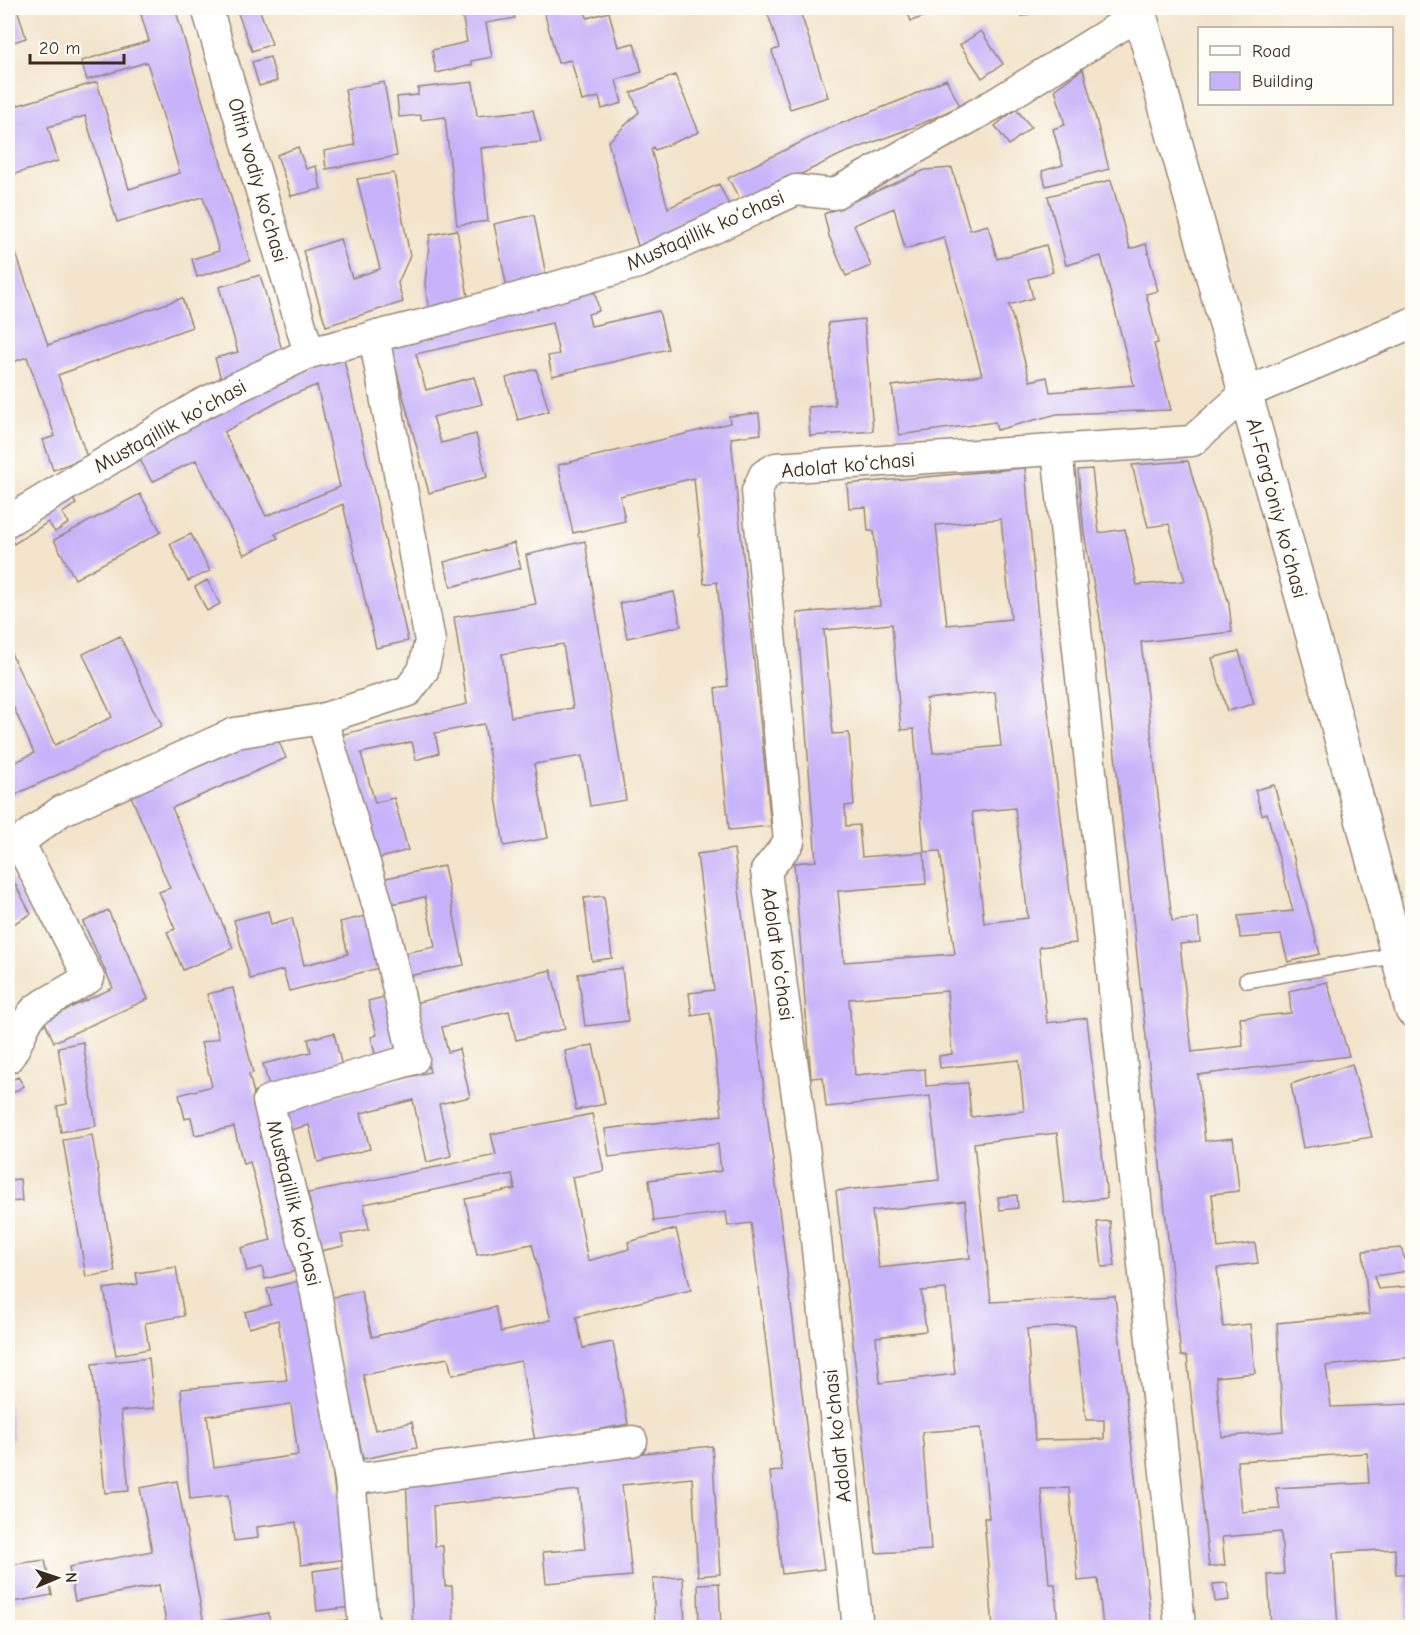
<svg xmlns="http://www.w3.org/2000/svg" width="1420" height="1635" font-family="'Comic Neue',sans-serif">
<rect width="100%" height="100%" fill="#fdfcf7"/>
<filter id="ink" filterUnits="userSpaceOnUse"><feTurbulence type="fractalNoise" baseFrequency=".0167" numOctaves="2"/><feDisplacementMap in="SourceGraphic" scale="12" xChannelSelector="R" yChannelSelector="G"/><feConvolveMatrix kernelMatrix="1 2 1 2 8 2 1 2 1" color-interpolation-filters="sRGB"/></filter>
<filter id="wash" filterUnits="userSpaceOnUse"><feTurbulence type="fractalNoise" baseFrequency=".008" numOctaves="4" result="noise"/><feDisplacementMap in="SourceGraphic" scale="24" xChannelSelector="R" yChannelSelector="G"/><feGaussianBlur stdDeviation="1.35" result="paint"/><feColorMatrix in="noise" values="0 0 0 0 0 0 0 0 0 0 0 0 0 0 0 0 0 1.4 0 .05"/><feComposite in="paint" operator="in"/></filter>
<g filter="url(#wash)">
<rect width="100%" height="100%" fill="#f3e4cb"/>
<g id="blocks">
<!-- building -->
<path fill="#c7b3f9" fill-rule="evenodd" d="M8 8H17L26 38 8 44Z
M139 8H175L250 261 197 277 192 259 219 251 203 197 117 222 85 116 48 127 58 161 8 176V93L12 107 97 82 129 189 180 173 147 62 87 80 81 61 149 41Z
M236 8H259L272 44 252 51Z
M461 8H512L515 18 486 23 492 57 471 61 472 65 436 73 432 50 467 42Z
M543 8H585L587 18 609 12 618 47 634 43 642 72 616 80 622 103 602 109 599 97 582 101 571 60 558 63Z
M766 8H799L828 97 790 109 772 51 779 48Z
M906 8H949L911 21Z
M1020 8H1050L1022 16Z
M981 31 1003 64 982 78 960 45Z
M270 57 277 81 259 86 252 62Z
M1083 69 1109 169 1046 186 1042 171 1063 165 1053 129 1065 125 1055 89Z
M675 75 699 132 655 150 653 147 651 150 668 208 719 184 731 209 640 253 608 142 639 112 631 93Z
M946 79 960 106 914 127 842 154 742 203 728 178 832 127 904 99Z
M384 82 397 156 326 169 324 151 355 145 345 89Z
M473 82 477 116 533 110 541 142 481 148 488 221 457 225 445 117 421 120V115L399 117 397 97 418 95V88Z
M1016 109 1031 127 1009 145 995 126Z
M298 147 306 169 316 166 321 189 291 196 277 155Z
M952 168 970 230 988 225 997 259 1046 245 1053 272 1028 279 1033 298 1009 305 1030 381 1047 377 1050 392 1134 385 1101 256 1066 265 1048 196 1111 180 1130 249 1146 244 1158 291 1146 294 1158 343 1154 344 1171 410 1057 414 997 430 995 422 899 435 892 386 982 375 944 237 905 249 894 208 854 225 871 266 846 276 829 236 824 214 925 170Z
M394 173 410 256 398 283 403 302 326 326 303 251 340 239 352 278 380 269 357 179Z
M534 215 548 285 508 293 494 224Z
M457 230 469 303 429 313 425 283 430 235Z
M8 231 48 345 182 298 192 327 58 375 87 457 53 470 43 440 55 436 27 357 8 364Z
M260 275 285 360 223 386 215 358 238 352 219 287Z
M595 292 599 311 588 314 591 326 659 311 668 349 552 376 548 356 559 354 552 323 416 354 426 390 474 377 482 404 433 417 441 443 476 434 487 477 429 493 389 343Z
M864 319 873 431 810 436 808 407 835 405 828 323Z
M343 355 408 641 376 648 343 504 275 534 278 538 244 555 196 460 152 482 135 450 212 410ZM317 385 340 487 266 516 224 432 287 397Z
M536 369 549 411 518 420 506 378Z
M759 413 761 434 731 438 771 826 729 830 715 688 728 686 717 582 704 584 694 478 620 496 625 521 573 533 558 465 730 423 729 416Z
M1188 461 1229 604 1232 632 1141 642 1172 921 1198 918 1200 942 1180 944 1192 1052 1243 1046 1240 1018 1291 1013 1289 991 1327 982 1349 1056 1198 1075 1205 1141 1233 1138 1236 1161 1239 1191 1212 1194 1218 1248 1255 1243 1258 1263 1217 1268 1223 1327 1250 1324 1255 1373 1216 1377 1222 1437 1283 1431 1277 1323 1369 1314 1363 1251 1401 1248 1409 1271 1374 1276 1378 1289 1412 1286V1357L1326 1366 1331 1407 1412 1404V1628H1407L1405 1574H1396L1395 1549 1333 1553 1338 1628H1271L1268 1575 1284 1574 1281 1532 1222 1537 1225 1565 1209 1567 1187 1356H1181L1100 618 1084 534 1078 470 1092 469 1099 533 1125 529 1137 585 1185 581 1169 524 1148 527 1132 465ZM1367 1453 1369 1483 1276 1488 1280 1509 1242 1512 1237 1461Z
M1025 468 1040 643 1076 943 1039 947 1047 1023 1087 1018 1107 1198 1065 1203 1057 1133 974 1143 989 1284 991 1302 1115 1296 1152 1628H1103L1098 1579 1078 1581 1069 1488 1041 1489 1049 1584H1055L1058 1628H993L984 1518H989L981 1428 922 1432 931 1550 876 1553 836 1191 939 1180 930 1096 826 1107 823 1077 811 1078 794 863 816 861 797 613 880 606 874 531H868L866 507 849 508 847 484ZM1001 519 1011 619 947 625 936 525ZM892 624 901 730 914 729 924 852 940 851 955 954 844 962 838 891 926 884 924 852 862 857 859 825 846 826 845 806 854 805 849 733 833 734 824 630ZM995 692 1001 746 933 753 926 699ZM1015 808 1028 918 984 923 972 812ZM947 991 952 1054 939 1056 940 1068 1019 1060 1024 1111 971 1117 968 1083 926 1086 925 1069 855 1075 849 999ZM965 1201 970 1258 879 1268 872 1211ZM946 1289 955 1374 880 1383 876 1337 926 1331 921 1291ZM1075 1326 1086 1420H1104V1439L1035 1440 1027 1329Z
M68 491 76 504 62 513 69 523 55 532 48 522 14 544 8 535Z
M140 494 161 532 75 579 54 540Z
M191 534 210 571 188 581 170 544Z
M585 541 626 800 590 806 582 756 534 764 548 838 504 846 484 724 435 733 439 753 416 760 412 742 361 753 375 803 394 798 408 850 374 860 340 735 467 704 454 617 536 604 526 555ZM563 644 573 708 511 717 502 654Z
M514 543 521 568 451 587 444 562Z
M207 580 220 604 207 611 195 587Z
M674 592 681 626 627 638 620 603Z
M120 636 162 726 8 798V766L34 753 8 695V647L55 745 112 717 83 654Z
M1239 651 1254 704 1227 711 1212 658Z
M275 733 286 758 172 808 233 948 183 970 167 932 175 929 159 892 170 888 131 796Z
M1274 785 1320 954 1288 962 1281 935 1240 938 1238 916 1293 911 1267 813 1262 815 1255 790Z
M734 849 824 1569 782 1574 770 1472 782 1471 751 1223 728 1226 726 1212 654 1221 649 1180 721 1171 718 1144 609 1157 605 1129 722 1115 710 1013 692 1016 689 993 714 990 697 854Z
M444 866 464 965 408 976 404 953 435 947 425 897 386 905 381 879Z
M8 871 31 914 8 927Z
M604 896 612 958 592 961 584 898Z
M108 910 148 999 54 1042 44 1020 113 988 83 922Z
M268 911 271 924 292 918 304 965 348 954 340 922 370 915 383 967 289 991 283 970 250 979 234 920Z
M622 968 628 1021 585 1026 578 974Z
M551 970 565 1029 516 1040 509 1011 442 1027 448 1052 459 1049 470 1097 439 1104 451 1156 427 1162 413 1100 361 1113 370 1149 318 1162 309 1125 287 1131 282 1108 430 1072 414 1003Z
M233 988 253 1073 249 1074 299 1270 265 1279 262 1267 247 1271 241 1248 271 1240 250 1162 243 1164 234 1127 195 1135 191 1117 185 1119 179 1095 212 1086 201 1043 219 1038 207 994Z
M388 996 402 1052 376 1058 371 1037 377 1035 368 1001Z
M334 1033 342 1067 269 1086 263 1064 311 1052 308 1039Z
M83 1042 96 1126 61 1132 57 1106 67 1104 58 1047Z
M593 1045 605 1104 576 1110 565 1051Z
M1352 1064 1372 1137 1303 1148 1291 1084Z
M18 1077 24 1086 8 1096V1082Z
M592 1114 604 1171 572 1177 588 1261 629 1249 628 1242 676 1229 691 1290 576 1317 583 1348 613 1342 628 1424 535 1442 521 1361 452 1375 448 1358 363 1375 375 1430 412 1422 417 1448 363 1459 330 1298 361 1291 372 1337 495 1307 501 1332 551 1320 532 1244 477 1255 465 1199 515 1189 512 1174 364 1204 369 1229 341 1235 344 1246 320 1251 308 1193 496 1155 491 1134Z
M92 1135 115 1272 86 1277 63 1140Z
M20 1179 22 1201 8 1202V1180Z
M1017 1195 1018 1208 1000 1210 998 1197Z
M1110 1221 1115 1266 1102 1267 1097 1222Z
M176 1267 184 1316 145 1323 149 1349 116 1355 104 1289 138 1284 136 1273Z
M302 1280 321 1376 335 1492H340L348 1559 301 1565 296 1522 257 1527 258 1538 234 1541 228 1495 190 1499 181 1389 287 1380 278 1320 249 1328 245 1312 271 1305 267 1289ZM291 1404 298 1455 214 1467 207 1416Z
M149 1358 154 1408 121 1411 129 1491 105 1493 92 1364Z
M8 1403H9L13 1440H8Z
M712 1446 720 1574 698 1576 692 1478 622 1485 632 1576 546 1583 543 1552 585 1549 579 1490 433 1506 435 1546H443L445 1586H452L454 1628H413L406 1478Z
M177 1481 204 1624 269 1613 270 1628H167L159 1585 75 1601 69 1567 152 1551 140 1488Z
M45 1560 52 1595 8 1603V1565Z
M349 1566 353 1607 317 1611 313 1571Z
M683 1577 685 1628H655L653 1579Z
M719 1583 721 1628H699L698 1584Z
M1227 1583 1229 1600 1215 1602 1213 1584Z
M354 1620 355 1628H283V1626Z"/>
</g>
</g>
<g filter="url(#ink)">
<use href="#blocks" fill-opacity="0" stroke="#978774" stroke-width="1.5"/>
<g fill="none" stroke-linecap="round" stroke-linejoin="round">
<!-- service casing -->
<g stroke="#978774" stroke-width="18">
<path id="service" d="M1247 980 1398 955"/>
</g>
<!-- minor casing -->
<g stroke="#978774" stroke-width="33">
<path id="minor" d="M207 8 309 353
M1057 450 1173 1548 1180 1628
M8 521 198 406 309 353 449 318 641 262 796 190 834 194 998 102 1140 14
M8 1058C20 1043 22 1023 36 1009L89 978 19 842 61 811 235 733 322 719
M350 1480 632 1441
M364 1628 350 1480 316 1293 268 1101 414 1059 382 920 322 719 408 691 423 671 430 641 374 336
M858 1628 813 1212 766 871 789 842 757 491 764 475 776 468 1192 441 1246 393 1412 323"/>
</g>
<!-- primary casing -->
<g stroke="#978774" stroke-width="36">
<path id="primary" d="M1138 8 1336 719 1412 1010"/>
</g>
<!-- service -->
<use href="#service" stroke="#fff" stroke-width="15"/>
<!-- minor -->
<use href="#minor" stroke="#fff" stroke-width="30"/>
<!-- primary -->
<use href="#primary" stroke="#fff" stroke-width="33"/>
</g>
</g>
<g text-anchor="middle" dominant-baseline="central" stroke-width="5" stroke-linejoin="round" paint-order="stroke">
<!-- street labels -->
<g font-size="21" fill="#3b2a1e" stroke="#fdfcf7">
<text transform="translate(258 180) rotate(74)">Oltin vodiy ko'chasi</text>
<text transform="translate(705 230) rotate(-24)">Mustaqillik ko‘chasi</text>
<text transform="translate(170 426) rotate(-29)">Mustaqillik ko‘chasi</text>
<text transform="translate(848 465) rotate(-5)">Adolat koʻchasi</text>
<text transform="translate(1277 508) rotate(75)">Al-Fargʻoniy koʻchasi</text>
<text transform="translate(778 954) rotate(82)">Adolat koʻchasi</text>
<text transform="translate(294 1203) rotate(76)">Mustaqillik ko‘chasi</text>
<text transform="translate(837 1436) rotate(-96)">Adolat koʻchasi</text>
</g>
</g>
<!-- margin -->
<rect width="1420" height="1635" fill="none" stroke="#fdfcf7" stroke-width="30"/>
<!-- legend -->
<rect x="1198" y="27" width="195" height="78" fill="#fdfcf7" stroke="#afa8a0" stroke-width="1.5"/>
<rect x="1210" y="46" width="30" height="9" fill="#ffffff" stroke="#afa8a0" stroke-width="1.5"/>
<text x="1252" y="57" font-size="18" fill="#3b2a1e">Road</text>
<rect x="1210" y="72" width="30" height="18" fill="#c7b3f9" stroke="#afa8a0" stroke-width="1.5"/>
<text x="1252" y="87" font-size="18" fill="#3b2a1e">Building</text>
<!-- north arrow -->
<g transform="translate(57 1578) rotate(88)" stroke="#fdfcf7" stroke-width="4.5" paint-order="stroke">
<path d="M0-4.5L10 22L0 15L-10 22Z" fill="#3b2a1e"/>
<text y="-9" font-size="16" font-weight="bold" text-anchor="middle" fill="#3b2a1e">N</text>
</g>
<!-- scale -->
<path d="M30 54v9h94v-9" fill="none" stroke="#3b2a1e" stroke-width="3"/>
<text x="39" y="54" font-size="18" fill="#3b2a1e" stroke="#fdfcf7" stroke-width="4.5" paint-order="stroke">20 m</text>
</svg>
